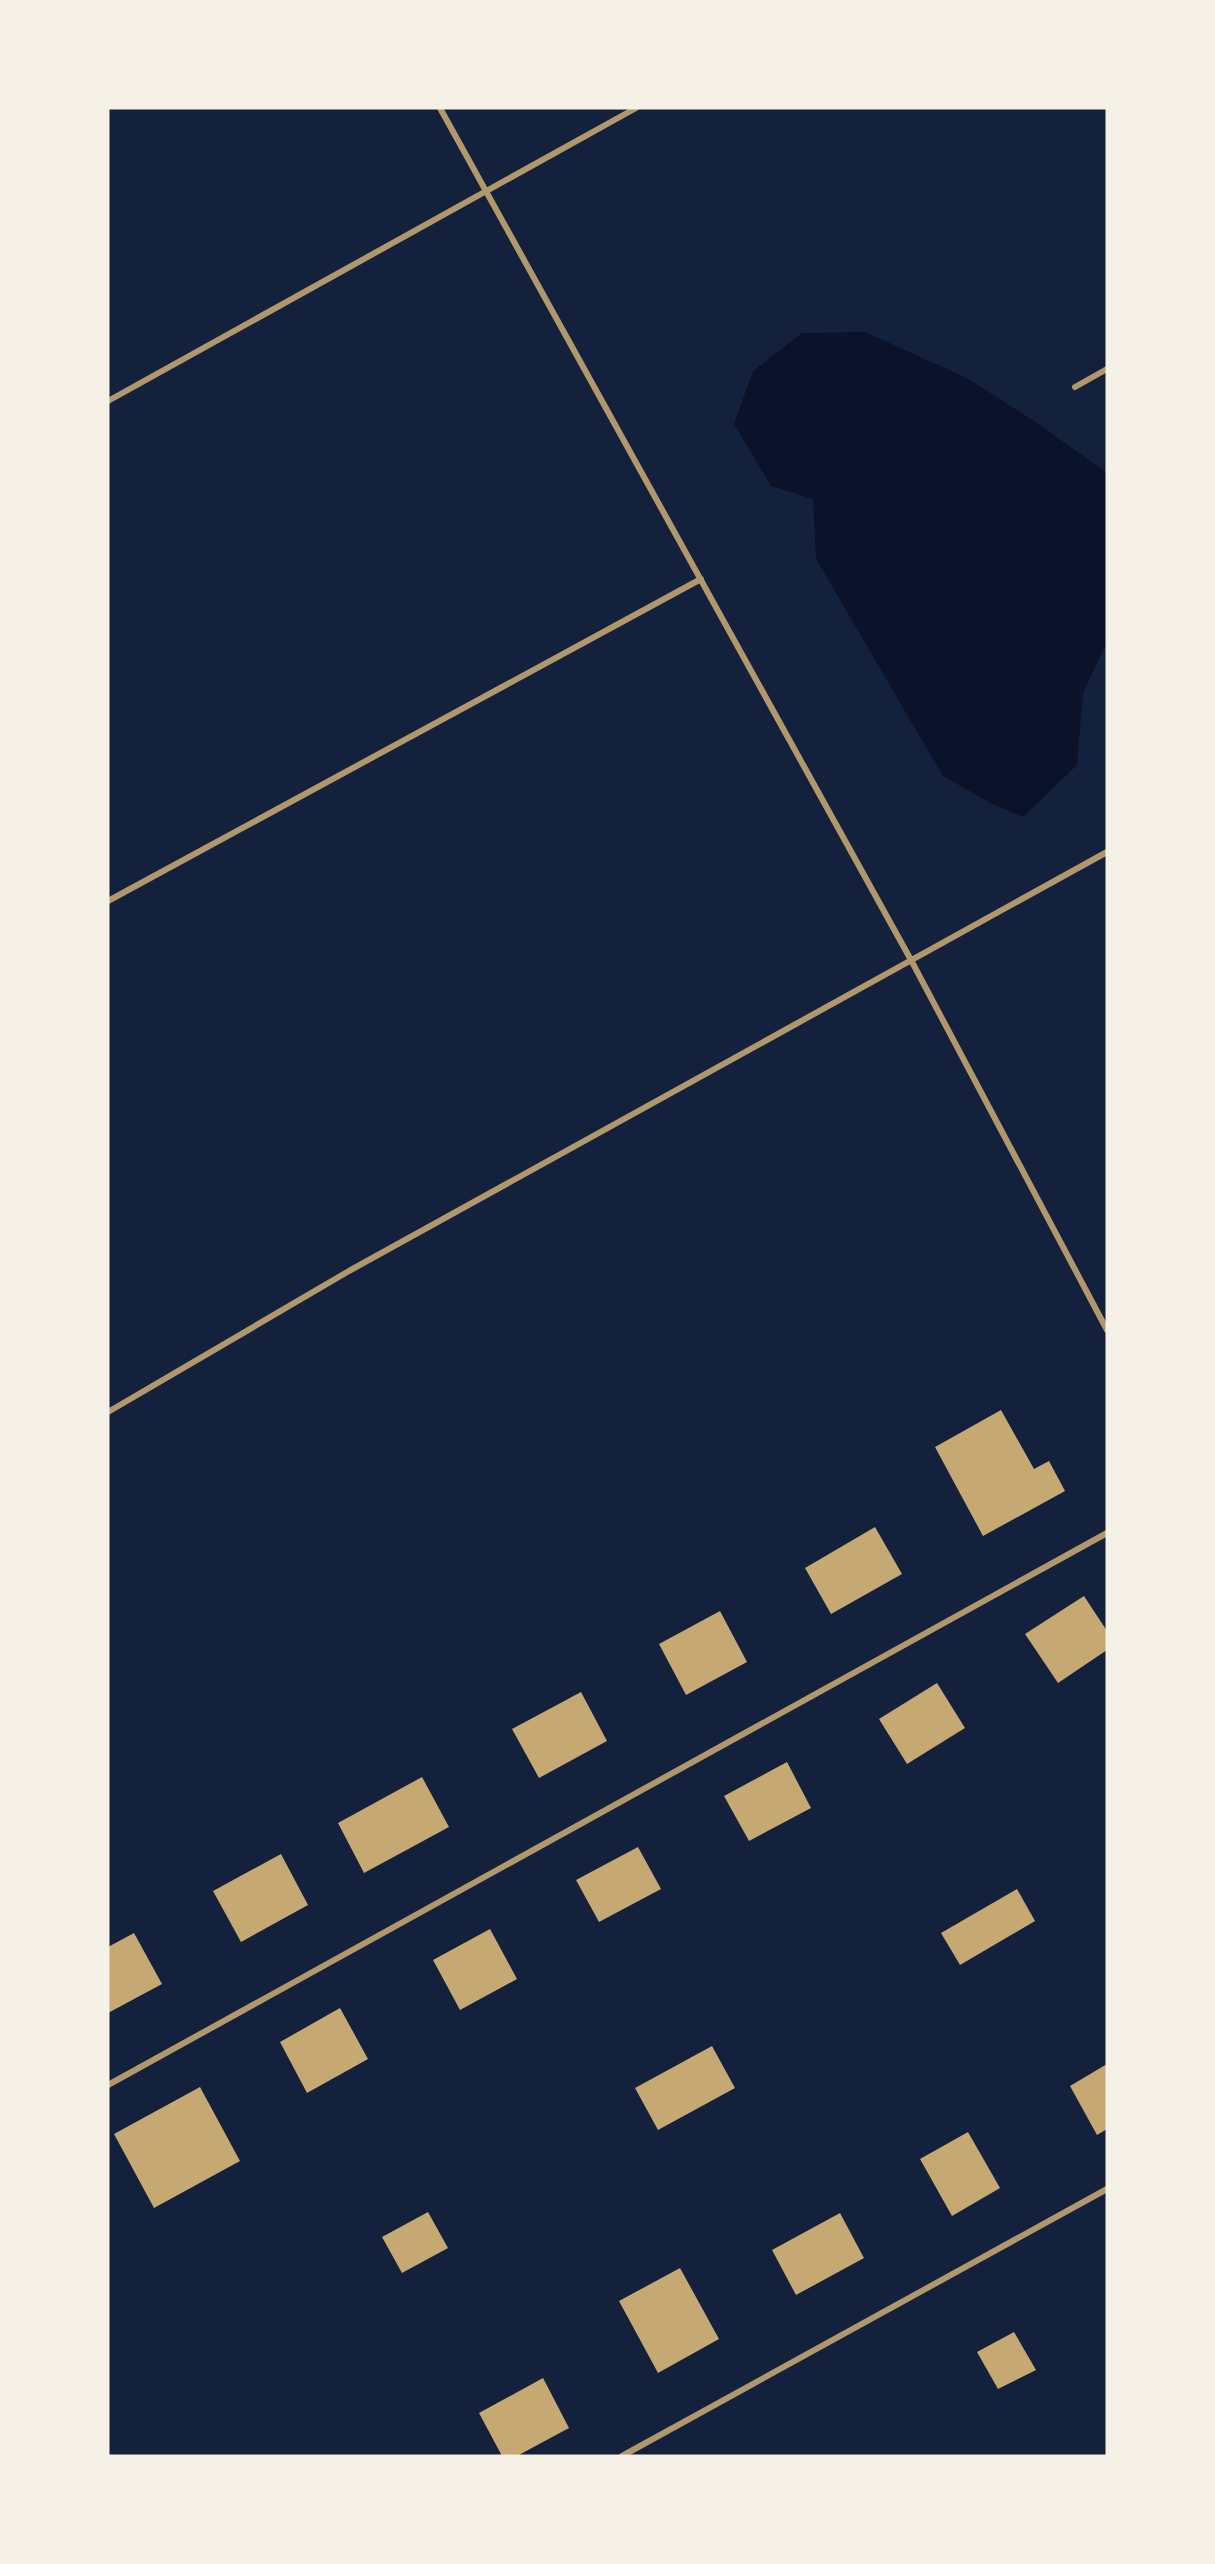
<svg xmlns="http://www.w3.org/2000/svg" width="1215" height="2564" font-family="'Roboto Serif',serif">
<rect width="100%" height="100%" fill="#14213d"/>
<!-- water -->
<path fill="#0b132b" d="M865 332 967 378 1037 423 1107 473V642L1083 693 1077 765 1023 817 996 806 943 776 816 559 813 499 771 486 734 424 753 371 802 333Z"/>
<!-- building -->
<path fill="#c6a872" d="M1001 1410 1034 1469 1049 1461 1065 1491 983 1536 935 1447Z
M875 1527 902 1574 831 1614 805 1568Z
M1084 1596 1107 1631V1650L1058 1683 1025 1634Z
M720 1611 747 1662 686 1695 659 1644Z
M937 1683 965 1728 907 1764 879 1719Z
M581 1692 607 1741 539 1778 512 1729Z
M787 1762 811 1808 749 1841 724 1796Z
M422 1777 449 1827 364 1873 338 1823Z
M638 1847 661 1889 599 1922 576 1880Z
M281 1854 308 1905 241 1942 213 1891Z
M1017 1889 1035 1921 960 1965 941 1933Z
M490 1929 517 1979 460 2010 433 1960Z
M134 1933 162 1984 108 2013V1947Z
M340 2008 368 2059 307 2093 280 2042Z
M712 2046 735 2088 658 2130 635 2088Z
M1107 2064V2129L1097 2135 1070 2086Z
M200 2087 240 2161 154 2208 114 2134Z
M968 2132 1000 2188 952 2216 920 2159Z
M428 2212 448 2248 402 2273 382 2237Z
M840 2213 864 2258 796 2295 772 2250Z
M680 2268 719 2339 658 2373 619 2301Z
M1014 2332 1036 2370 998 2389 977 2352Z
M543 2378 569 2428 517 2456H502L479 2413Z"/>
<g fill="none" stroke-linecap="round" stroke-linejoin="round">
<!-- minor -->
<path stroke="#b1986c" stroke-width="6" d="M440 108 911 960 1107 1330
M1075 387 1107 369
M108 401 636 108
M108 901 701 579
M108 1412 349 1271 1107 852
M108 2085 1107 1533
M622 2456 1107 2189"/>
</g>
<!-- border -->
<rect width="1215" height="2564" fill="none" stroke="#f6f1e7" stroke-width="219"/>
</svg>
